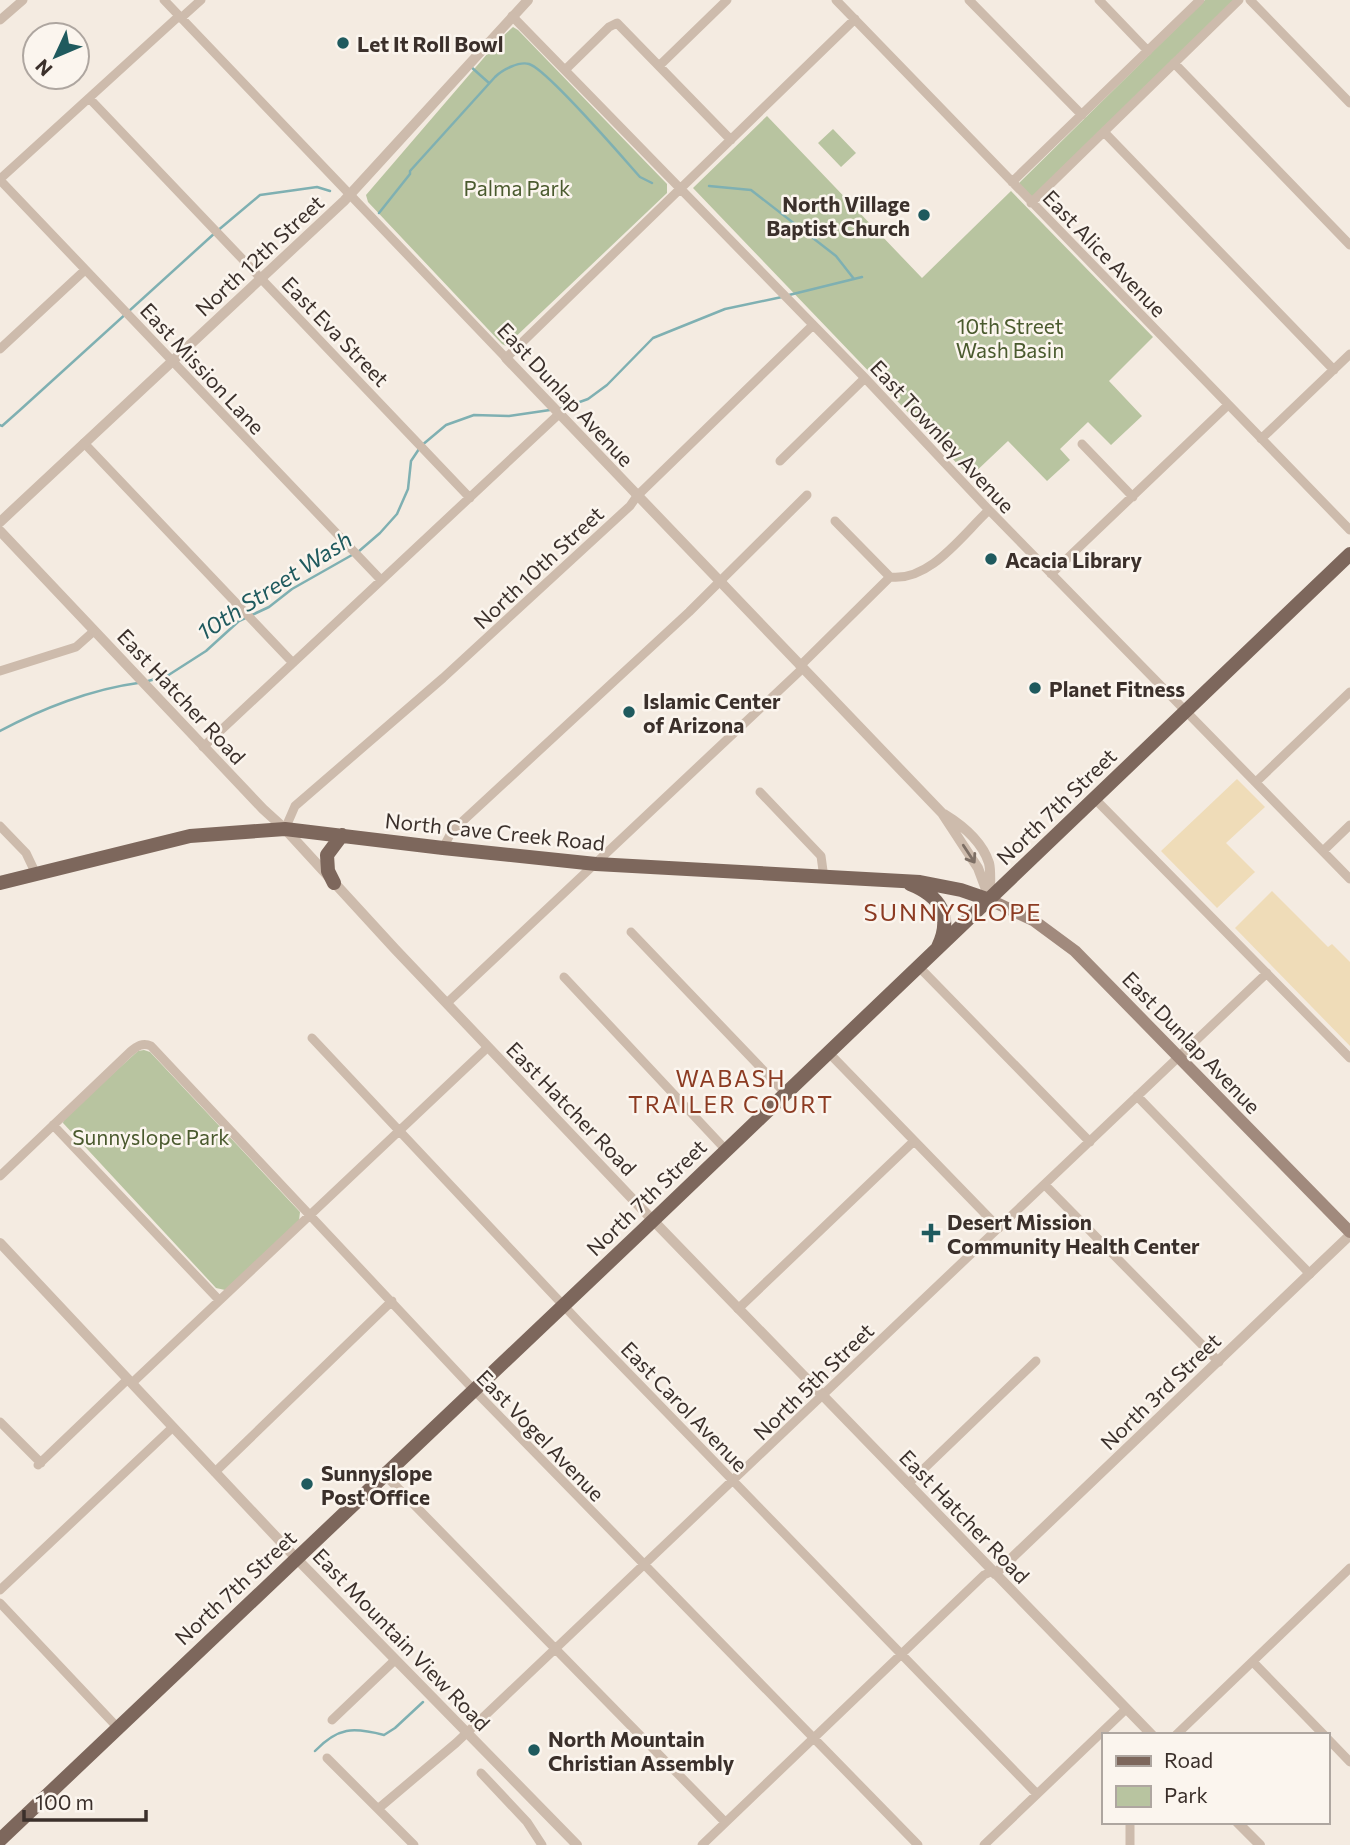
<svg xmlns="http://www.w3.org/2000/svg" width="1350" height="1845" font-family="Commissioner,sans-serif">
<rect width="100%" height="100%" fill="#f4ebe1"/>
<!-- green -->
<path fill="#b8c4a0" d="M1205 0H1234L1031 198 1018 184Z
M513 27 518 30 667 184V193L506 346 502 344 368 202 366 195 500 39Z
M767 116 922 278 1011 191 1153 337 1109 381 1142 416 1111 445 1088 422 1060 449 1070 460 1047 481 1008 441 970 477 693 188Z
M833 129 856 153 841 167 818 143Z
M144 1050 150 1052 300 1212 299 1221 225 1290 216 1288 63 1123 64 1118 138 1051Z"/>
<!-- sand -->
<path fill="#efdcb8" d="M1237 779 1265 807 1226 843 1255 872 1217 908 1161 851Z
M1272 891 1328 947 1332 944 1350 962V1046L1235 928Z"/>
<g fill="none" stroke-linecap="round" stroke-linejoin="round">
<!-- stream -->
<path stroke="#7fb0b2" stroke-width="2.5" d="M470 66 489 83
M709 186 751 190 836 256 854 279
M379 213 410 174V171L495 77C502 70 519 61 529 64 547 69 623 158 640 177L652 183
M789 295 862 277
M560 409 588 399 607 385 653 338 725 309 782 297
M0 425 2 426 20 410 216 232 260 195 317 187 330 191
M358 552 380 533 397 514 408 489 411 461 421 446 446 425 474 415 509 416 550 410
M148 681 167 676 206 651 239 621 269 607 292 589 352 555
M0 731C41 709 92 689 138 683
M315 1751C338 1727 353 1727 384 1735L395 1728 423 1702"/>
<!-- minor -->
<path stroke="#cdbbac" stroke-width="9" d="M164 0 506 358 855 19
M836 0 1350 530
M969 0 1082 115
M1099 0 1148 51
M1250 0 1350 103
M512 16 865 378 989 510 1350 879
M181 18 201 0
M0 20 23 0
M1174 63 1350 245
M659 66 727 0
M566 69 609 27 617 23 731 140
M89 98 470 498
M1104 132 1334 370
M0 179 179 16
M0 180 381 580
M1012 182 1200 0
M1031 203 1239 0
M0 349 85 270
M1261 439 1350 354
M84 443 293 663
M1082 444 1133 497
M780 461 865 378
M835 521 890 577
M1051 574 1228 405
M800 666 890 577C930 582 962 535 989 510
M0 671 76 647 94 631
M203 747 559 414
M1256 782 1350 692
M760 792 821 856 824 878
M1094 798 1350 1058
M0 826 26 853 36 874
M285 829 295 806 443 678 630 506 637 496 812 326
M443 848 452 831 689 612 807 495
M1323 851 1350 825
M631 932 785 1093
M919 967 1090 1142
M564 977 726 1150
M447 1003 803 668
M312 1038 579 1322 1037 1794
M828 1052 999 1228
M1137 1096 1310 1274
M53 1125 219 1300
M0 1176 130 1052C137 1046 143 1042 151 1046L473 1389 918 1845
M1045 1185 1219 1362
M738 1309 914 1141
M132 1383 488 1047
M0 1422 41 1463
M38 1465 128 1379
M215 1472 392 1301
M385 1475 725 1822
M908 1484 1036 1361
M0 1590 173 1427
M0 1603 118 1728
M1253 1662 1324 1735
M332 1720 395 1660
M1176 1735 1350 1568
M1327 1738 1350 1762
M327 1758 414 1845
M481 1773 527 1822 542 1845
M379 1808 456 1743 1267 973
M702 1845 984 1575 993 1571
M984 1845 1126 1709
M1130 1845V1822"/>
<!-- tertiary -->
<path stroke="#cdbbac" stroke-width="10" d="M506 358 942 813 978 868 990 900
M0 522 344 201 528 0
M0 531 263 809 285 829 395 949 642 1209 1152 1735
M944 814C962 825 982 841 989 863 991 871 990 883 990 891
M0 1243 296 1558 577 1845
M995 1574 1350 1235
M1237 1822 1260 1845"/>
<!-- secondary -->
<path stroke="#a18a7d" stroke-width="12" d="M990 900 1033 920 1075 951 1350 1232"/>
<!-- primary -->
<path stroke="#7d675c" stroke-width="14" d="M0 883 190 836 285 829 443 848 596 864 920 882 961 890 990 900
M334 883 328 871 327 855 342 835
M910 884C940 896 953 916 938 947
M0 1840 643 1230 1350 554"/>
</g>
<!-- one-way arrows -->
<defs><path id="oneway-shaft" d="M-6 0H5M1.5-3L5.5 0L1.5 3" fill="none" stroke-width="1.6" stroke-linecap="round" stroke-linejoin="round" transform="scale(1.75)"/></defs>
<use stroke="#7d6f65" href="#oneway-shaft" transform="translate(969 854) rotate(57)"/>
<!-- markers -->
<g fill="#1f5a5e" stroke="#fbf5ee" stroke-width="2.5">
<circle cx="343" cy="43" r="7"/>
<circle cx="924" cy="215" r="7"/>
<circle cx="991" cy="559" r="7"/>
<circle cx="1035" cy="688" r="7"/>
<circle cx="629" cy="712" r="7"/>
<path d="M927.5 1222.5h7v7h7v7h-7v7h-7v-7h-7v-7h7z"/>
<circle cx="307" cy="1484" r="7"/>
<circle cx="534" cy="1750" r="7"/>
</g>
<g text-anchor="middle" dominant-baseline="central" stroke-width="5" stroke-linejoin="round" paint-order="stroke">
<!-- poi labels -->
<g font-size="21" font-weight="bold" fill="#3b302b" stroke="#fbf5ee" text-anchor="start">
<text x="357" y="43">Let It Roll Bowl</text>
<text x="910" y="203" text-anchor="end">North Village<tspan x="910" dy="24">Baptist Church</tspan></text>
<text x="1005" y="559">Acacia Library</text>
<text x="1049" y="688">Planet Fitness</text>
<text x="643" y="700">Islamic Center<tspan x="643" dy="24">of Arizona</tspan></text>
<text x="947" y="1221">Desert Mission<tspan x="947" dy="24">Community Health Center</tspan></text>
<text x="321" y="1472">Sunnyslope<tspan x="321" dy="24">Post Office</tspan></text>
<text x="548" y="1738">North Mountain<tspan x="548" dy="24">Christian Assembly</tspan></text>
</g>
<!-- park labels -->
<g font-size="21" fill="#4a5a2e" stroke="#fbf5ee">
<text x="517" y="187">Palma Park</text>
<text x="1010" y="325">10th Street<tspan x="1010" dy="24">Wash Basin</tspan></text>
<text x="151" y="1136">Sunnyslope Park</text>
</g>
<!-- street labels -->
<g font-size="21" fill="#3b302b" stroke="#fbf5ee">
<text transform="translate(1105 253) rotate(46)">East Alice Avenue</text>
<text transform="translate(259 255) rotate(-43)">North 12th Street</text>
<text transform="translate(336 331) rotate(46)">East Eva Street</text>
<text transform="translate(203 368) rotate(47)">East Mission Lane</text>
<text transform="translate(566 394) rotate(47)">East Dunlap Avenue</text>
<text transform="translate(943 436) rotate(47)">East Townley Avenue</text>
<text transform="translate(538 567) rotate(-43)">North 10th Street</text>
<text transform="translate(182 696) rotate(47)">East Hatcher Road</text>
<text transform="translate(1056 806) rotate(-44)">North 7th Street</text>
<text transform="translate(495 831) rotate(6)">North Cave Creek Road</text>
<text transform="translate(1192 1042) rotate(46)">East Dunlap Avenue</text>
<text transform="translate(572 1108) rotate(46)">East Hatcher Road</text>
<text transform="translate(646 1197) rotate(-44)">North 7th Street</text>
<text transform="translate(813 1381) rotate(-44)">North 5th Street</text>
<text transform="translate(1160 1391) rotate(-44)">North 3rd Street</text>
<text transform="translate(685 1406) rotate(46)">East Carol Avenue</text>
<text transform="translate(541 1435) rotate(46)">East Vogel Avenue</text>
<text transform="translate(965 1516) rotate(46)">East Hatcher Road</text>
<text transform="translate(235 1587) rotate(-43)">North 7th Street</text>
<text transform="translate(402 1639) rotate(46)">East Mountain View Road</text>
</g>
<!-- water labels -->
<g font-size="23" font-style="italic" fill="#1f5a5e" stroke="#fbf5ee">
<text transform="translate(274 585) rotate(-33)">10th Street Wash</text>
</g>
<!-- neighbourhood labels -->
<g font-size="23" letter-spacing="2" fill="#8c3b22" stroke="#fbf5ee">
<text x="731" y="1078">WABASH<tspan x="731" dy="26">TRAILER COURT</tspan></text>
</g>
<!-- quarter labels -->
<g font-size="24" letter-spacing="2" fill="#8c3b22" stroke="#fbf5ee">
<text x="953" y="911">SUNNYSLOPE</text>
</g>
</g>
<!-- legend -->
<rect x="1102" y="1733" width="228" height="91" fill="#fbf5ee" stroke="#aea6a0" stroke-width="2"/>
<rect x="1116" y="1756" width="35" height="10" fill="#7d675c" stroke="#aea6a0" stroke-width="2"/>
<text x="1164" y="1768" font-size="21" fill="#3b302b">Road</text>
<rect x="1116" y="1786" width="35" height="21" fill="#b8c4a0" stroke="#aea6a0" stroke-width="2"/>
<text x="1164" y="1803" font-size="21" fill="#3b302b">Park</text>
<!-- north arrow -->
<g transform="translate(56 56) rotate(226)"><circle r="33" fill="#fbf5ee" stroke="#aea6a0" stroke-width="2"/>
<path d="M0-5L12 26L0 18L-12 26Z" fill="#1f5a5e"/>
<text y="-10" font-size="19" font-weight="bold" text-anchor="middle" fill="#3b302b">N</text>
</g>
<!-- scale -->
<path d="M24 1810v10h122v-10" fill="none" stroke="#3b302b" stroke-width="3.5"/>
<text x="35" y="1810" font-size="21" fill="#3b302b" stroke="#fbf5ee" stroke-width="5" paint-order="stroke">100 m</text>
</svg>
